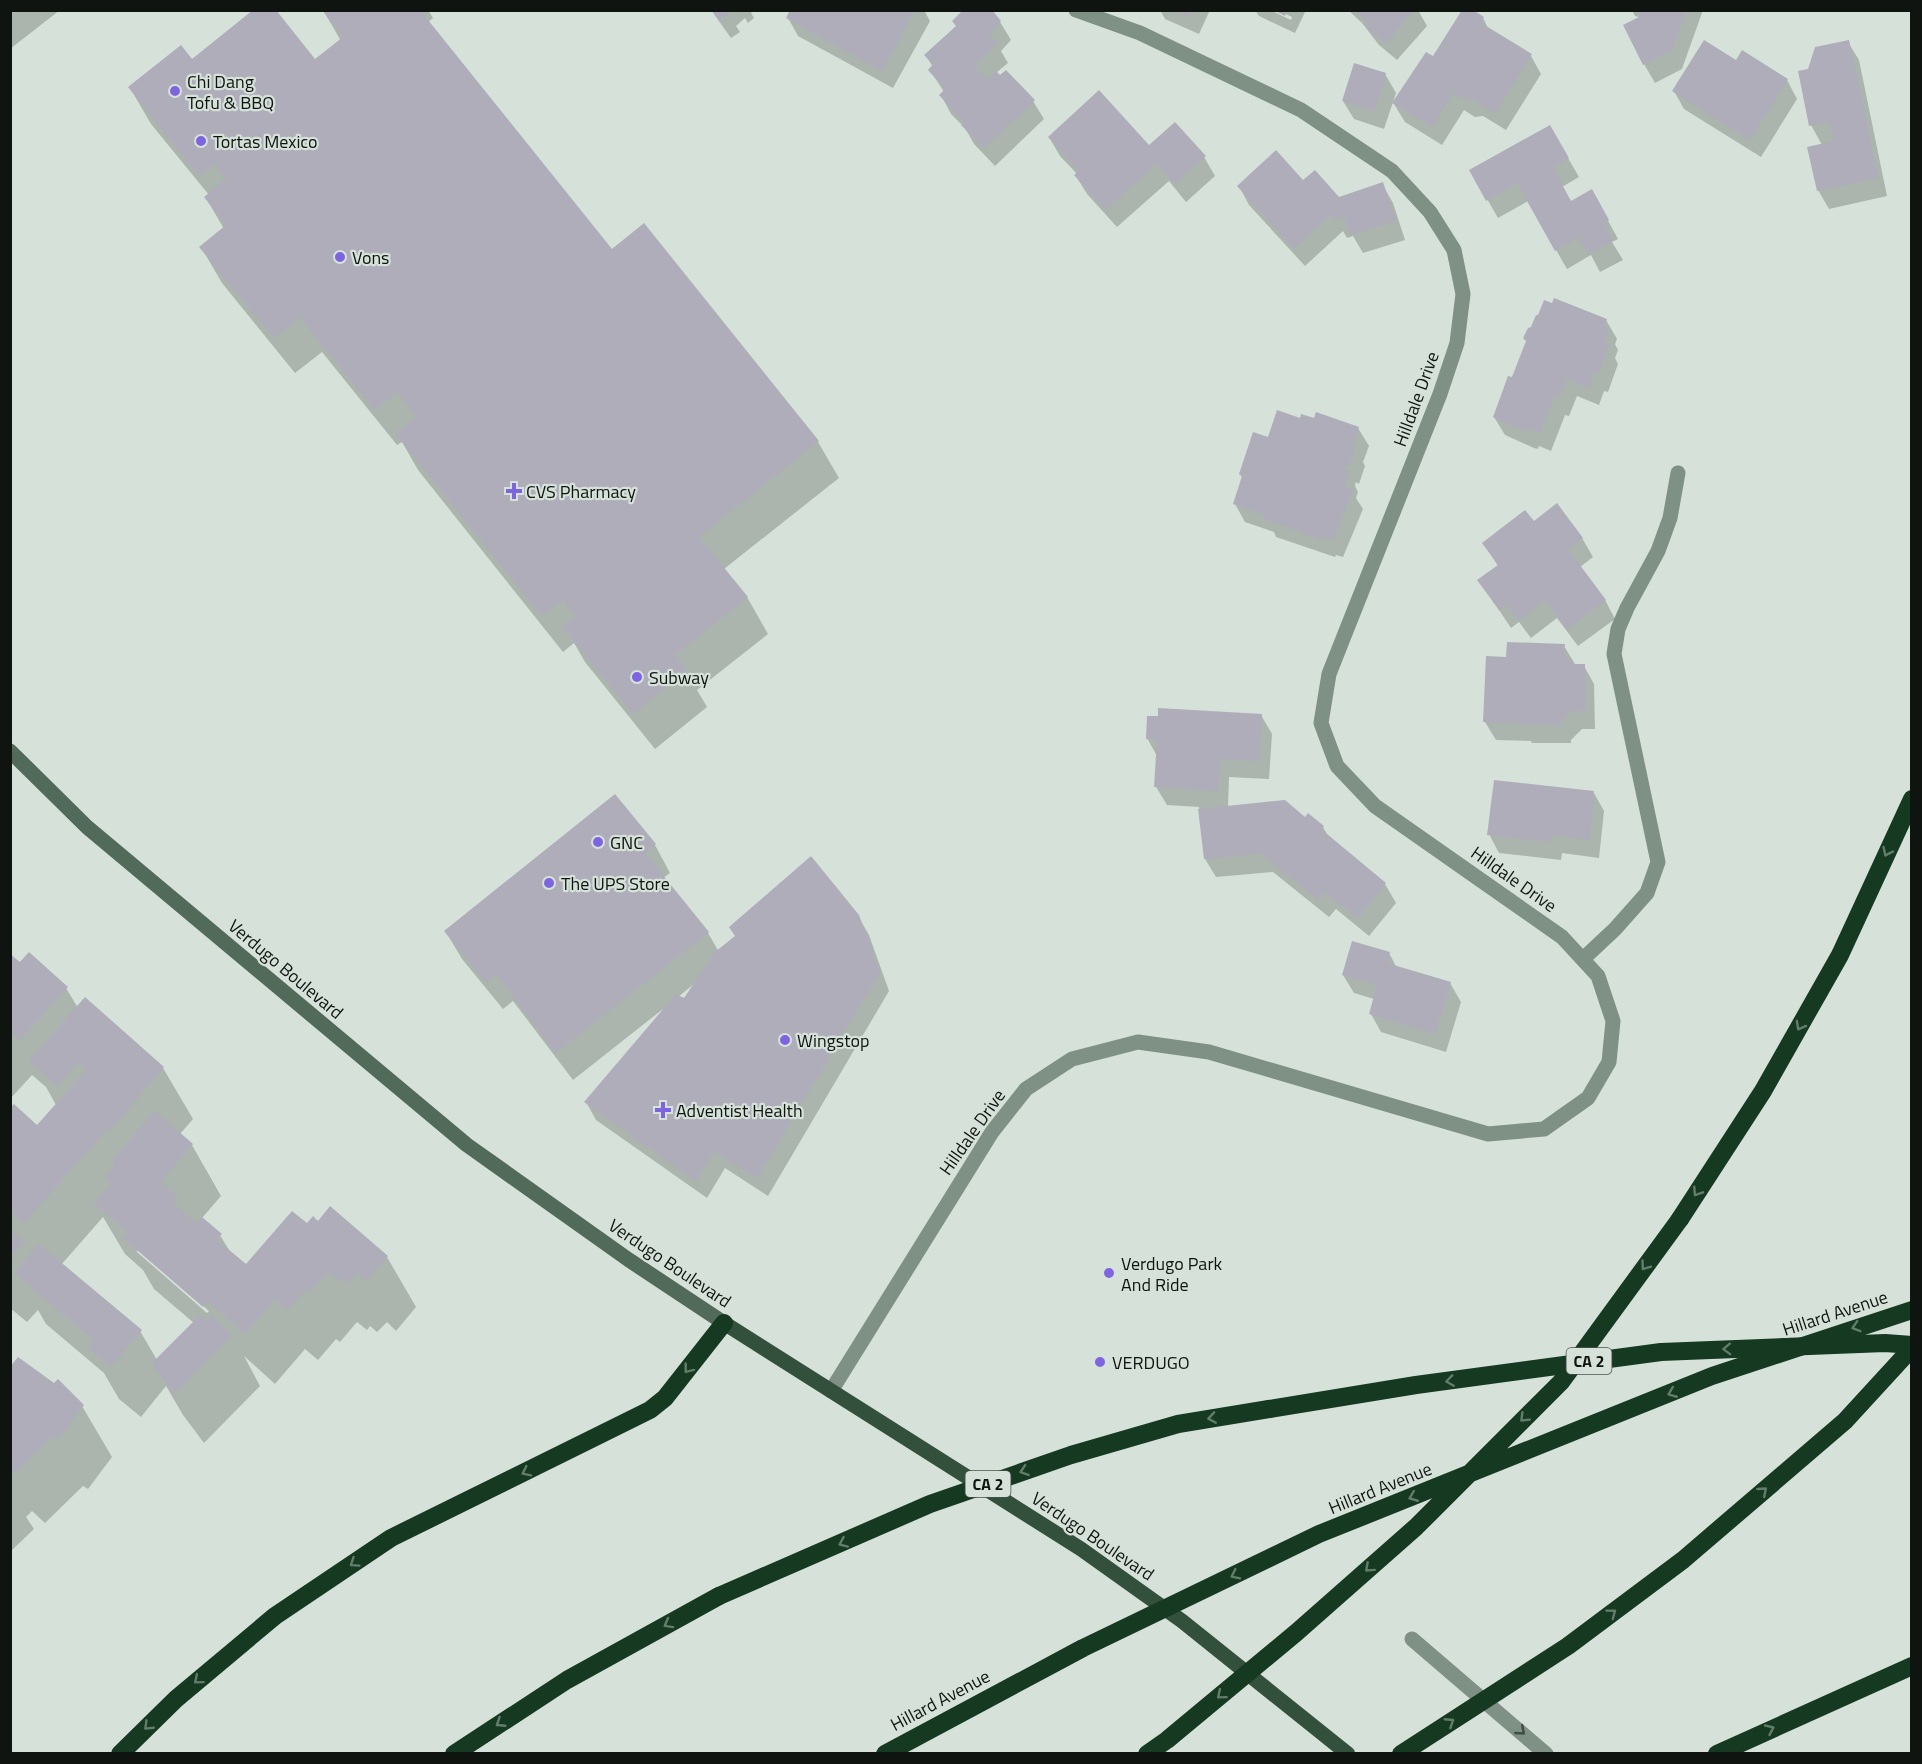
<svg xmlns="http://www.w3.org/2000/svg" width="1922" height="1764" font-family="'Titillium Web',sans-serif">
<rect width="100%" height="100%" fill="#d6e2d9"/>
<!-- shadow -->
<path fill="#0003" fill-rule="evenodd" d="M10 10H60L10 49Z
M323 10H428L433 18 428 22 612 251 818 442 839 478 724 569 747 597 768 634 697 690 707 707 655 749 585 662 574 643 563 652 418 470 402 442 397 445 322 352 295 373 222 283 201 247 224 229 206 198 209 195 151 124 130 88 192 61H315L341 41Z
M711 10H755L751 13 754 18 748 23 745 18 736 26 740 32 731 38Z
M792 10H924L930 21 893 88 798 36 788 18Z
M990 10 1000 22 1011 40 1001 51 1008 63 996 73 1033 101 1044 119 995 166 974 144 965 128 951 114 941 95 944 92 930 70 933 67 926 56Z
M1160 10H1210L1199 34 1165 19Z
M1255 10H1270L1291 20 1292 17 1277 10H1306L1295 33 1259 16Z
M1348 10H1418L1427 26 1397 60 1379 45 1362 23Z
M1632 10H1703L1682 69 1655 83 1644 64 1642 18 1635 16Z
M1483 18 1489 30 1531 56 1541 74 1506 130 1483 116 1475 117 1464 110 1442 145 1405 122 1394 104 1433 58Z
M1848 42 1859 60 1887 196 1829 209 1818 190 1822 145 1811 125 1809 70Z
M1385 74 1396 93 1384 129 1354 119 1343 101Z
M1787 80 1797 99 1761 157 1684 109 1674 91Z
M1550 127 1579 177 1562 187 1571 203 1592 191 1618 239 1612 242 1623 260 1600 272 1591 255 1567 269 1528 201 1498 218 1471 171Z
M1049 137 1149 147 1204 157 1215 176 1186 202 1169 181 1117 227 1087 194 1076 176 1077 174 1060 156Z
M1303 183 1339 198 1382 184 1393 203 1405 240 1363 253 1353 236 1347 238 1343 231 1305 266 1249 205 1239 186Z
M1606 320 1617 339 1615 344 1618 350 1615 358 1618 364 1608 392 1604 391 1599 405 1577 396 1569 416 1565 415 1551 451 1539 446 1538 449 1534 448 1505 435 1494 417 1513 379Z
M1301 420 1358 428 1369 446 1363 462 1365 466 1359 484 1356 482 1355 486 1358 492 1356 498 1363 509 1343 557 1336 555 1335 557 1276 537 1274 532 1245 522 1235 504 1243 479 1240 474 1269 439Z
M1534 523 1582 538 1593 557 1580 567 1605 600 1615 619 1578 646 1557 618 1531 638 1519 622 1511 628 1479 580 1498 566 1484 543Z
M1564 646 1575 664 1584 666 1594 684 1595 729H1582L1571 740V743H1532L1531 741 1496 740 1485 722 1507 659Z
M1261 715 1272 734 1269 779 1229 777 1228 807 1306 819 1323 827 1329 838 1385 884 1396 903 1369 936 1336 909 1329 917 1273 872 1216 877 1205 859 1199 807 1167 805 1156 787 1157 756 1147 738Z
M1594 793 1604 811 1599 858 1562 853 1561 860 1499 853 1489 834Z
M655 845 670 873 663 878 708 933 719 952 736 936 858 916 869 935 889 991 768 1196 725 1168 707 1198 596 1120 586 1102 664 1010 663 1009 573 1080 513 1001 503 1009 462 959 446 932ZM694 984 685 999 678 997Z
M1389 953 1397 968 1450 983 1461 1002 1446 1052 1381 1032 1371 1014 1374 999 1354 993 1343 975Z
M10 956 20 965 66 988 78 1008 85 1000 163 1068 193 1119 180 1134 192 1145 221 1196 202 1218 220 1235 232 1255 246 1266 307 1225 387 1257 416 1307 396 1331 387 1322 377 1332 370 1326 367 1330 357 1322 340 1342 336 1339 318 1360 305 1349 275 1384 244 1356 260 1386 204 1443 183 1415 166 1386 141 1417 119 1399 104 1373 46 1324 38 1310 27 1322 10 1308V1111L38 1127 56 1105 46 1087 32 1075 10 1099ZM103 1217 125 1254 143 1270 154 1289 194 1323 157 1360 140 1331 61 1265ZM137 1248 209 1311 207 1313 137 1252Z
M10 1369 82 1406 112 1457 88 1489 83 1486 45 1523 32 1511 26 1517 34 1529 10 1552Z"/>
<!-- building -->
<path fill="#aeadb9" d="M253 10H276L315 59 343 37 322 10H420L612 249 644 223 819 441 699 537 748 597 675 655 687 670 633 714 562 626 576 616 563 600 542 616 395 433 417 417 397 392 375 410 300 317 274 338 199 247 226 225 204 197 226 179 215 164 199 176 128 87 181 45 192 59Z
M712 10H729L730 12 719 20Z
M790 10H915L882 71 786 18Z
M963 10H992L1001 21 989 34 998 43 974 66 988 80 996 71 1000 75 1006 70 1035 100 984 148 961 125 964 122 939 95 945 89 928 70 933 64 924 55 956 26 952 21Z
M1174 10H1191L1188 17Z
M1273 10H1287L1285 16Z
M1354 10H1414L1386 43 1366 27 1369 23Z
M1462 10H1473L1484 17 1481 23 1532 54 1495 113 1471 98 1464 99 1453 93 1432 127 1392 103 1426 52 1433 56Z
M1641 10H1686L1672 50 1643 65 1623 25 1639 17Z
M1704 40 1736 60 1742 50 1788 79 1750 140 1672 91Z
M1849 40 1878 178 1817 191 1807 147 1834 141 1829 122 1809 126 1798 71 1808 69 1815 47Z
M1354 63 1386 73 1374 111 1342 101Z
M1099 90 1149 145 1175 122 1206 156 1175 184 1157 163 1105 210 1074 175 1079 171 1048 137Z
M1550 125 1569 158 1553 168 1571 201 1592 189 1609 220 1603 223 1613 241 1588 254 1579 237 1555 251 1517 183 1486 201 1469 170Z
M1276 150 1303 180 1315 170 1339 197 1383 182 1396 221 1351 235 1344 217 1335 220 1332 213 1294 249 1237 186Z
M1554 298 1607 319 1605 325 1608 330 1604 342 1609 344 1598 374 1594 373 1589 388 1567 379 1559 398 1554 397 1540 433 1528 429 1527 432 1493 417 1508 376 1512 377 1526 341 1523 338 1528 328 1531 327 1536 315H1538L1544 300 1552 303Z
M1277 410 1300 418 1301 414 1314 418 1316 412 1359 427 1352 445 1356 446 1348 466 1345 465 1343 471 1349 472 1344 487 1353 490 1333 539 1326 537 1324 540 1264 519 1265 515 1233 504 1242 476 1239 474 1253 432 1268 437Z
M1557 503 1583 538 1568 549 1606 600 1567 629 1545 600 1519 620 1507 605 1499 610 1477 580 1498 565 1482 543 1525 510 1534 521Z
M1507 642 1565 644 1564 654 1574 664H1585V711H1572L1561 721V725H1520V723L1483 722 1486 656 1506 657Z
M1158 708 1262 714 1259 761 1220 759 1218 791 1154 787 1157 739H1146L1147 716H1158Z
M1494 780 1594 791 1589 840 1552 835 1551 842 1487 835Z
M615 794 656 844 645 853 709 932 556 1053 496 974 486 983 444 931Z
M1285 800 1305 817 1308 813 1324 826 1321 829 1386 883 1358 918 1325 892 1318 900 1261 853 1204 859 1198 809Z
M811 856 859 915 880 972 757 1178 714 1151 696 1181 584 1102 676 994 684 998 715 952 735 936 729 927Z
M1352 941 1390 952 1387 963 1451 982 1435 1034 1369 1014 1377 985 1342 975Z
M29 952 68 987 19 1041 10 1032V954L20 962Z
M85 997 164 1067 110 1130 108 1128 24 1223 10 1211V1108L14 1104 37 1125 87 1069 78 1062 58 1086 29 1061Z
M155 1111 193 1144 160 1182 178 1197 173 1203 197 1223 202 1217 222 1234 216 1239 246 1264 292 1211 307 1223 313 1216 318 1221 330 1206 388 1256 366 1281 357 1273 348 1283 340 1277 338 1280 328 1272 310 1292 306 1289 288 1310 275 1299 245 1334 208 1301 203 1307 123 1238 128 1233 94 1203 111 1183 105 1178 115 1166 111 1161Z
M10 1230 24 1242 10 1257Z
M39 1244 142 1330 111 1367 88 1348 94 1340 14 1273Z
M200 1315 207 1321 212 1315 232 1335 174 1394 152 1363Z
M18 1357 54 1383 58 1379 84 1405 58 1439 53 1436 15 1473 10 1469V1367Z"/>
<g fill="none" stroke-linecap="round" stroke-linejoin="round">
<!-- lane -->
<path stroke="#7f9084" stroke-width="15" d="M1583 959 1615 929 1647 893 1658 862 1614 654 1618 629 1627 608 1658 551 1670 518 1678 473
M1412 1639 1546 1754"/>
<!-- street -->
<path stroke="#7f9084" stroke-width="15" d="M831 1391 992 1132 1026 1089 1072 1059 1138 1042 1209 1052 1488 1134 1544 1129 1588 1098 1609 1062 1613 1021 1598 976 1562 937 1375 806 1337 766 1321 723 1329 674 1440 394 1457 343 1463 294 1454 250 1430 212 1392 171 1301 110 1140 33 1076 10"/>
<!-- secondary -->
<path stroke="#526a59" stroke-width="15" d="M10 751 87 827 467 1145 629 1260 724 1323"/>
<!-- primary -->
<path stroke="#32503b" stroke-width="15" d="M724 1323 1081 1549 1182 1621 1348 1754"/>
<!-- highway -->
<path stroke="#163922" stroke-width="18" d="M1680 1219 1763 1091 1840 955 1912 799
M1269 1409 1416 1385 1661 1352 1885 1343 1912 1345
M120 1754 176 1699 275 1616 391 1538 650 1410 665 1398 724 1323
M454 1754 567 1680 719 1596
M1717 1754 1912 1666"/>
<!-- highway-bridge -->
<path stroke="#163922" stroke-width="18" d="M719 1596 930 1504 1071 1455 1178 1424 1269 1409
M885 1754 1083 1648 1319 1534 1712 1376 1912 1310
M1147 1754 1167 1740 1297 1632 1416 1527 1561 1382 1680 1219
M1401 1754 1568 1646 1683 1560 1845 1421 1912 1348"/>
</g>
<!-- one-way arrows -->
<defs><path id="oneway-chevron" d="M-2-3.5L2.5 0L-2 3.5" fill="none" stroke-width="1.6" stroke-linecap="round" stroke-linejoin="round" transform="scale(1.5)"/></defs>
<g stroke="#637d6b">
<use href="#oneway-chevron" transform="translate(1887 852) rotate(115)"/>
<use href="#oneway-chevron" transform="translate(1800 1026) rotate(119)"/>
<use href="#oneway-chevron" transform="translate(1697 1192) rotate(123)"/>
<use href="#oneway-chevron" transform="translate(1645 1266) rotate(126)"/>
<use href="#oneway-chevron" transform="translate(1856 1327) rotate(162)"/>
<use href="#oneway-chevron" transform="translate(1727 1349) rotate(178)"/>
<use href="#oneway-chevron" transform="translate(688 1369) rotate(128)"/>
<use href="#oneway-chevron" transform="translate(1450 1381) rotate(172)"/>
<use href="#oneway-chevron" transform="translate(1672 1393) rotate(158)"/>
<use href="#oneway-chevron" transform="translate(1212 1418) rotate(171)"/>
<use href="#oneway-chevron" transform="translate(1524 1418) rotate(135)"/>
<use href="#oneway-chevron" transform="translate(1024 1471) rotate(161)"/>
<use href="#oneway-chevron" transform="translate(526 1472) rotate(154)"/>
<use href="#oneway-chevron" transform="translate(1763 1491) rotate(-41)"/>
<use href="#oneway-chevron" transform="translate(1413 1497) rotate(158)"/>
<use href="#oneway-chevron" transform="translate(843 1543) rotate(156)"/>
<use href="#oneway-chevron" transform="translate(354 1563) rotate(146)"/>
<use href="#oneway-chevron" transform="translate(1369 1568) rotate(138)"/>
<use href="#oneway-chevron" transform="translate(1235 1575) rotate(154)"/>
<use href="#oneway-chevron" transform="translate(1612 1613) rotate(-37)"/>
<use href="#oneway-chevron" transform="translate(668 1624) rotate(151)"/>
<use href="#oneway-chevron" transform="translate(198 1680) rotate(140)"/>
<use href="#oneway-chevron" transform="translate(1221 1695) rotate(140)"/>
<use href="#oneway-chevron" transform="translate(1450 1722) rotate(-33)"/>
<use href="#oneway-chevron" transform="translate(500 1723) rotate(147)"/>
<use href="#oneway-chevron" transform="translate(148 1726) rotate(136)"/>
<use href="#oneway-chevron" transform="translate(1770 1729) rotate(-25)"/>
</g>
<use stroke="#424c45" href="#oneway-chevron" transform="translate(1521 1731) rotate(41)"/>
<!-- markers -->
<g fill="#7e65e0" stroke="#d6e2d9" stroke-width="2">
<circle cx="175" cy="91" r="6"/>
<circle cx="201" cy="141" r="6"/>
<circle cx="340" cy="257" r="6"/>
<path d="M511 482h6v6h6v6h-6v6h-6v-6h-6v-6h6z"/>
<circle cx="637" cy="677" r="6"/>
<circle cx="598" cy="842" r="6"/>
<circle cx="549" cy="883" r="6"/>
<circle cx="785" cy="1040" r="6"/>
<path d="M660 1101h6v6h6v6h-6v6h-6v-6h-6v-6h6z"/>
<circle cx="1109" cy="1273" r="6"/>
<circle cx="1100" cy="1362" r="6"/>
</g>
<g text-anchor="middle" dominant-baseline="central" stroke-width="4.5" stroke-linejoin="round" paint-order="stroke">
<!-- shield labels -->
<g fill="#d6e2d9" stroke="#4b524d" stroke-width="1.5">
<rect x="1566.5" y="1348" width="45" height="26" rx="4.5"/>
<rect x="965.5" y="1471" width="45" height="26" rx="4.5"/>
</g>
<g font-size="16" font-weight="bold" fill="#101411">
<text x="1589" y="1361">CA 2</text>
<text x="988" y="1484">CA 2</text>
</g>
<!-- poi labels -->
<g font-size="18" fill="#101411" stroke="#d6e2d9" text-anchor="start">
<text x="187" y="81">Chi Dang<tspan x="187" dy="21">Tofu &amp; BBQ</tspan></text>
<text x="213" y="141">Tortas Mexico</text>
<text x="352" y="257">Vons</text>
<text x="526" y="491">CVS Pharmacy</text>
<text x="649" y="677">Subway</text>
<text x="610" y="842">GNC</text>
<text x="561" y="883">The UPS Store</text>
<text x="797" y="1040">Wingstop</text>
<text x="676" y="1110">Adventist Health</text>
<text x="1121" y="1263">Verdugo Park<tspan x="1121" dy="21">And Ride</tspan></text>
<text x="1112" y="1362">VERDUGO</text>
</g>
<!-- street labels -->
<g font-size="18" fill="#101411" stroke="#d6e2d9">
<text transform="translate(1416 399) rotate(-70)">Hilldale Drive</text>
<text transform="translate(1514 879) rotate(35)">Hilldale Drive</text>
<text transform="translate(286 969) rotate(40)">Verdugo Boulevard</text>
<text transform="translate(972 1132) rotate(-55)">Hilldale Drive</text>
<text transform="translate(670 1263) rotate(34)">Verdugo Boulevard</text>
<text transform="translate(1835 1313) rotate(-18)">Hillard Avenue</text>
<text transform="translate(1380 1488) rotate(-22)">Hillard Avenue</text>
<text transform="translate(1093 1536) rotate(34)">Verdugo Boulevard</text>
<text transform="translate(940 1700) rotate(-28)">Hillard Avenue</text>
</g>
</g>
<!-- border -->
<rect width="1922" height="1764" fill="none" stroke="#101411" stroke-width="24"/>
</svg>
